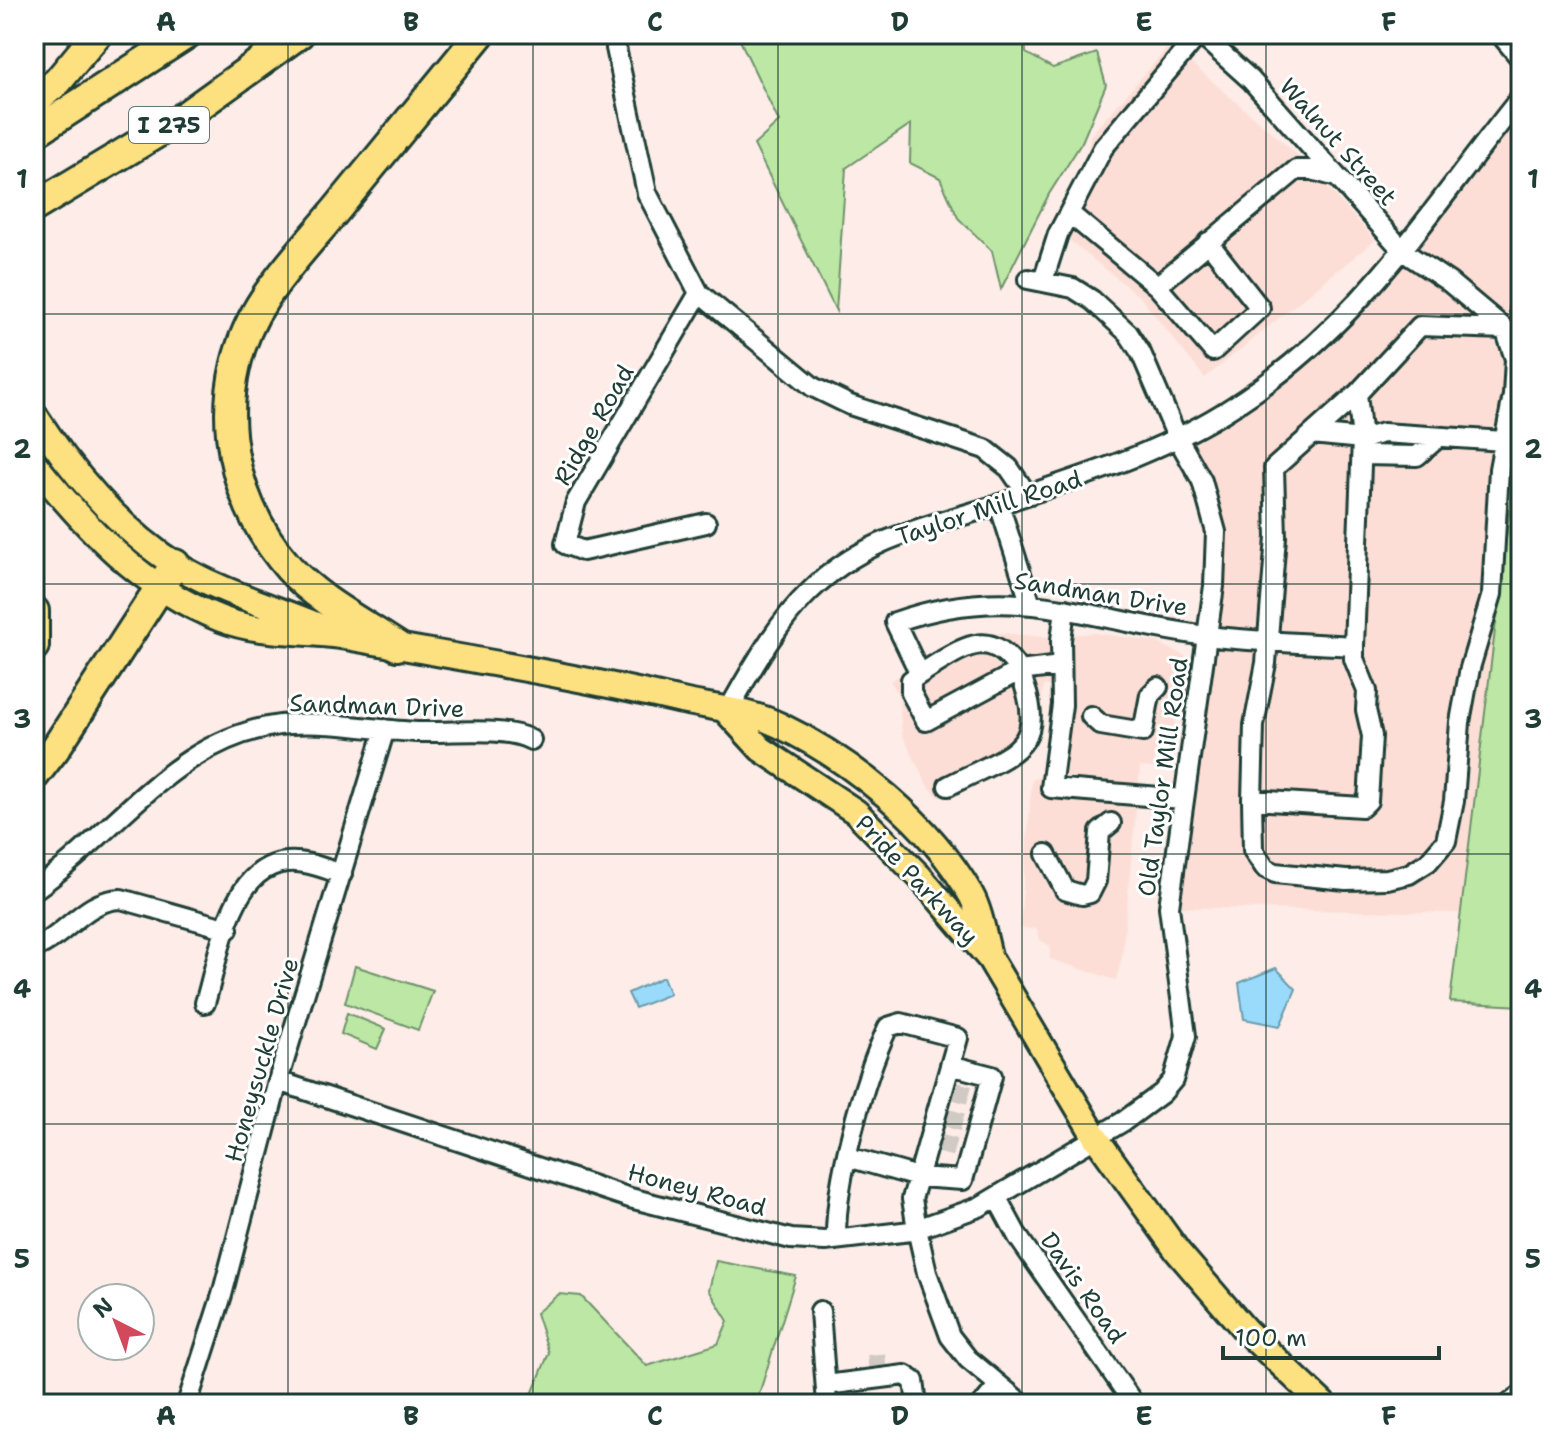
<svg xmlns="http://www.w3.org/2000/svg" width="1555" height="1438" font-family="'Shantell Sans',sans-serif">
<rect width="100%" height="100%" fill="#fdece7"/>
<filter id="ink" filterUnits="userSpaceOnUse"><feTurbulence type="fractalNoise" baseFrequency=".0125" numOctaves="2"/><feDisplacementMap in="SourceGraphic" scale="16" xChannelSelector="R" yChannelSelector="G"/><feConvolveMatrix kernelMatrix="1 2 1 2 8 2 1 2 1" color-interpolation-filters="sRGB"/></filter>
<g filter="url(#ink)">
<!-- built -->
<path fill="#fcded6" d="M1170 45 1301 158 1375 240 1205 378 1140 297 1053 227 1087 159 1090 136Z
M1498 125 1521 147V432L1461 913 1169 907 1216 532 1177 437 1295 362Z
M1002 633 1043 637 1095 633 1157 642 1185 656 1172 745 1154 756V768L1140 767 1122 957 1116 980 1050 959V946L1039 939 1037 929 1020 928 1032 780 1045 775 1050 687 1044 685 1033 741 1026 750 940 798 927 785 902 734 898 693 890 681 967 639Z"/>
<!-- green -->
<path fill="#bce7a4" stroke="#6e926c" stroke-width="2" d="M737 34H1025L1026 53 1053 68 1097 53 1106 85 1082 142 1049 194 1001 289 992 251 958 218 940 178 910 163 911 124 846 168 836 311 754 145 779 122Z
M1519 432 1521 1006 1450 1002Z
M355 966 433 991 418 1030 345 1003Z
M347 1013 386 1029 377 1049 341 1034Z
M716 1261 796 1276 756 1404H528L549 1353 536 1313 559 1294 581 1296 647 1366 718 1344 728 1321 709 1290Z"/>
<!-- water -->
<path fill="#9adbfc" stroke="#699cac" stroke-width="2" d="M1276 968 1296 989 1280 1026 1244 1019 1239 983Z
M663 977 670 994 635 1008 628 993Z"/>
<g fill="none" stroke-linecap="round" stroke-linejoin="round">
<!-- minor-tunnel -->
<path stroke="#d1c9c3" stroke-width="18" stroke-dasharray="18 9" stroke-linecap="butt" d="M952 1090 980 1098
M945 1117 971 1125
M937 1143 964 1150
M868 1364 891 1362"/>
<!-- minor casing -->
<g stroke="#1f3d34" stroke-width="24">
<path id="minor" d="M1200 34 1251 80 1404 252 1449 282 1505 329 1515 359 1513 395 1499 469 1492 594 1470 668 1460 722 1454 801 1446 841 1428 862 1409 874 1387 879 1346 880 1275 873 1265 868 1253 850 1252 800 1254 725 1266 663 1276 537 1274 468 1357 394 1420 326 1505 329
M1500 34 1521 59
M616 48 647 193 699 293 813 387 850 405 985 449 1009 468 1027 494
M1069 213 1157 286 1213 351 1260 308 1208 242
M1043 281 1058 234 1103 148 1199 34
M1157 286 1296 170H1312L1337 177
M699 293 576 502 565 544 583 551 706 523
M1520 310 1521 308
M1312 434 1362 439 1383 433 1504 441
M1362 455 1417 456 1439 437
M999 504 1030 602
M1065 609 1061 640 1062 705 1051 788 1183 799
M1061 666 1019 671C989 622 959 651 920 674L895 622C1016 579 1088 621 1207 636 1256 642 1305 643 1354 646
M920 674 911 680V693L926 721 1019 671C1053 751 1009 754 948 786
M727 712C751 671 775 625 809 592 865 536 929 527 1000 504 1080 477 1162 453 1234 406 1365 321 1426 214 1521 97
M1091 716 1101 725 1143 732 1150 695 1158 687
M1252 800 1362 807 1368 801 1372 736 1366 710 1367 691 1354 659V646L1362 439 1357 394
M1046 854 1065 890 1082 895 1090 893 1096 881 1100 832 1111 823
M34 890C119 831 178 733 289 724 332 721 375 730 417 732 447 733 507 726 531 740
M34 948C68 935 84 900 121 899L228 929
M205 1003C219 958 229 867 287 862 305 860 325 869 342 874
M278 1081 630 1198 791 1239 825 1241 911 1231 979 1207 1124 1121 1162 1093 1173 1080 1186 1036 1169 907 1214 586 1216 532 1202 481 1177 437 1141 353 1128 333 1092 300 1073 288 1028 279
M848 1157 918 1177 963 1180 992 1076 950 1065
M997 1198 1018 1237 1134 1404
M836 1240C835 1182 863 1080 888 1027L901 1023 958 1038 912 1199 917 1229 927 1273 950 1336 968 1359 1022 1404
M820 1311 827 1404
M826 1385 905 1375 914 1381 917 1404
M187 1404 222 1295 278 1081 385 729
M983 1404 998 1386
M1509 1404 1521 1395"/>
</g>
<!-- major casing -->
<g stroke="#1f3d34" stroke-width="30">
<path id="major" d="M34 414C69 469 120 530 176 565 224 594 278 608 328 630
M34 463C86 528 141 588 221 619 262 635 305 630 347 637 456 657 565 674 673 699 706 707 748 710 779 725 852 760 931 824 971 895 981 913 984 939 990 959
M727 712 761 749 856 812 920 877 990 959 1096 1138 1178 1252 1246 1331 1323 1404"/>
</g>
<!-- highway casing -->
<g stroke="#1f3d34" stroke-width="34">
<path id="highway" d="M34 101 58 81 97 34
M34 133 187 34
M34 207 182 118 299 34
M34 611V646
M397 646C361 622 318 600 289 568 224 494 208 383 265 298 288 263 319 232 345 199 390 144 435 89 480 34
M34 776 55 749 175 564"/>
</g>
<!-- minor -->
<use href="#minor" stroke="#fff" stroke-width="18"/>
<!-- major -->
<use href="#major" stroke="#fde080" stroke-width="24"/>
<!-- highway -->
<use href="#highway" stroke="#fde080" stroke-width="28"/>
</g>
</g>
<!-- grid -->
<path fill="none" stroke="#1f3d34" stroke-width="2" stroke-opacity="0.55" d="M288 34V1404M533 34V1404M778 34V1404M1022 34V1404M1266 34V1404M34 314H1521M34 584H1521M34 854H1521M34 1124H1521"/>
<g text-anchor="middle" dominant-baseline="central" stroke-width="6" stroke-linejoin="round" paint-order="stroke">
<!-- shield labels -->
<rect fill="#fff" stroke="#627771" stroke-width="2" x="129" y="107" width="80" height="36" rx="6"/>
<g font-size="22" font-weight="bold" fill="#1f3d34">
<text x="169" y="125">I 275</text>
</g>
<!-- street labels -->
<g font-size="24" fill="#1f3d34" stroke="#fff">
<text transform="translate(1338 142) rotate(48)">Walnut Street</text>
<text transform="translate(594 425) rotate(-60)">Ridge Road</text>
<text transform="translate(989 508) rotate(-18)">Taylor Mill Road</text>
<text transform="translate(1101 594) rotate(9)">Sandman Drive</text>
<text transform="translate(377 706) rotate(2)">Sandman Drive</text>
<text transform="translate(1163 777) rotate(-82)">Old Taylor Mill Road</text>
<text transform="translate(917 880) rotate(47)">Pride Parkway</text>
<text transform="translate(262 1060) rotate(-74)">Honeysuckle Drive</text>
<text transform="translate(697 1190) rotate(15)">Honey Road</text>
<text transform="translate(1083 1288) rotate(55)">Davis Road</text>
</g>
</g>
<!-- margin -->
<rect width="1555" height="1438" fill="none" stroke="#fff" stroke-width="88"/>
<!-- north arrow -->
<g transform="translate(116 1322) rotate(318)"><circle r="38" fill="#ffffff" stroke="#a5b1ae" stroke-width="2"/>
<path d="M0-6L14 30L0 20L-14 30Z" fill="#d1495b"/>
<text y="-12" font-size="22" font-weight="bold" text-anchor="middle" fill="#1f3d34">N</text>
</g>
<!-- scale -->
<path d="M1223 1346v12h216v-12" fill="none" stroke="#1f3d34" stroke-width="4"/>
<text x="1235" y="1346" font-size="24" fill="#1f3d34" stroke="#ffffff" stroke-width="6" paint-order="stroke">100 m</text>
<rect x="44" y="44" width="1467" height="1350" fill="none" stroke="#1f3d34" stroke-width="3"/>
<g font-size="26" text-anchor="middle" font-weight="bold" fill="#1f3d34">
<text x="166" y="31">A</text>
<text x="411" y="31">B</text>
<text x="655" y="31">C</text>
<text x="900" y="31">D</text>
<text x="1144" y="31">E</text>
<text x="1389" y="31">F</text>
<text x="22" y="188">1</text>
<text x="1533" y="188">1</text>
<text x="22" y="458">2</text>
<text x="1533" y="458">2</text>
<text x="22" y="728">3</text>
<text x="1533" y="728">3</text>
<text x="22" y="998">4</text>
<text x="1533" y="998">4</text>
<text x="22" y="1268">5</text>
<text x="1533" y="1268">5</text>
<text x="166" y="1425">A</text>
<text x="411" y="1425">B</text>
<text x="655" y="1425">C</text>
<text x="900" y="1425">D</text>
<text x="1144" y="1425">E</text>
<text x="1389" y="1425">F</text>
</g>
</svg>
